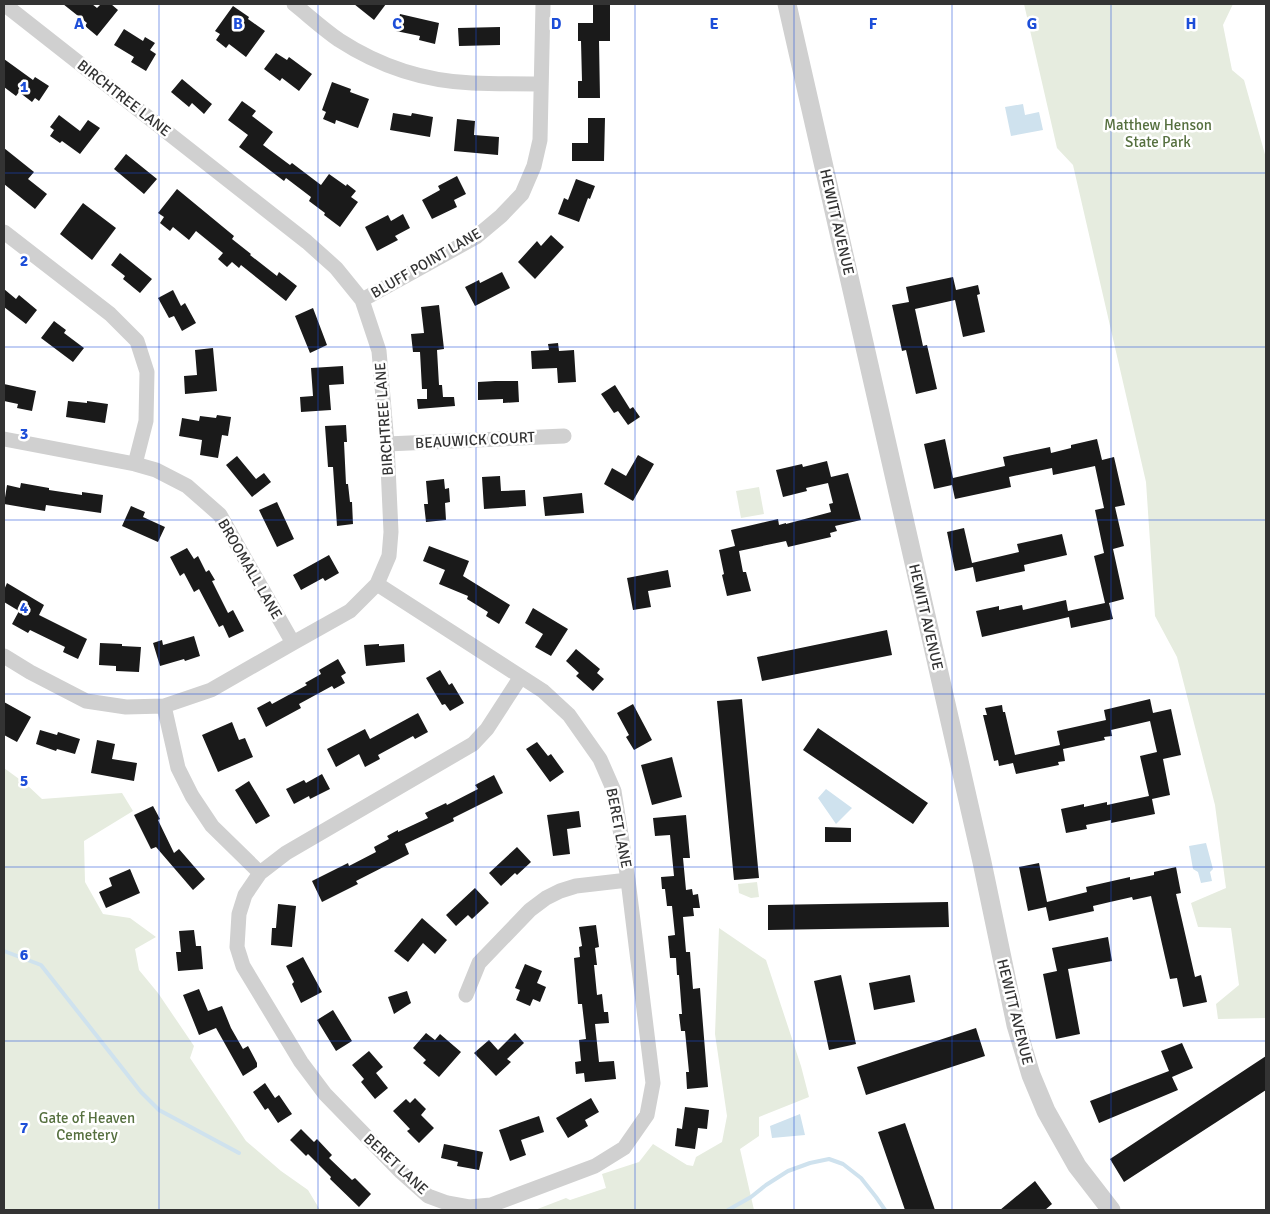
<svg xmlns="http://www.w3.org/2000/svg" width="1270" height="1214" font-family="Signika,sans-serif">
<rect width="100%" height="100%" fill="#fff"/>
<!-- green -->
<path fill="#e6ecdf" d="M1024 4H1233L1223 25 1232 70 1244 80 1266 158V1018L1218 1019 1216 1004 1239 985 1231 928 1198 927 1191 903 1226 888 1215 805 1177 657 1155 616 1146 482 1073 165 1057 148Z
M759 487 764 514 741 518 736 491Z
M4 768 26 784 42 799 122 793 133 811 84 841 85 882 103 914 130 918 156 937 135 949 139 970 158 993 194 1046 190 1058 246 1141 281 1171 308 1190 320 1210H4Z
M757 882 759 897 751 898 739 893 738 884Z
M719 928 766 960 801 1066 809 1097 759 1117V1136L740 1149 754 1210H535L566 1198 570 1200 606 1188 602 1174 639 1162 653 1144 687 1165 693 1166 696 1157 722 1142 727 1116 715 1034Z"/>
<!-- water -->
<path fill="#cfe2ee" d="M1023 104 1025 115 1039 112 1043 130 1011 136 1005 107Z
M826 789 852 808 836 824 818 798Z
M1206 843 1213 869 1210 872 1212 881 1201 883 1198 872 1193 869 1189 846Z
M800 1114 805 1135 772 1138 770 1126Z"/>
<g fill="none" stroke-linecap="round" stroke-linejoin="round">
<!-- stream -->
<path stroke="#cfe2ee" stroke-width="4" d="M4 951 41 965 141 1092 159 1110 239 1153
M728 1210 751 1197 766 1185 788 1171 810 1163 829 1159 843 1164 861 1178 876 1197 885 1210"/>
</g>
<!-- building -->
<path fill="#1a1a1a" d="M63 4H92L97 8 101 4H111L118 10 97 36 85 26 87 23Z
M354 4H386L374 20Z
M593 4H610V41H599L600 98H578V81H582L581 41H578V23H593Z
M233 6 249 17 248 19 265 31 246 57 229 44 226 48 216 40 220 34 215 31Z
M400 14 439 23 435 44 419 40 420 36 396 31Z
M500 27V45L459 46 458 28Z
M124 29 143 41 145 37 155 43 150 50 156 54 146 71 131 62 134 57 114 45Z
M276 53 287 60 289 57 312 74 299 91 282 78 280 81 264 69Z
M4 59 33 80 35 77 49 86 39 101 35 98 32 102 19 92 16 96 4 87Z
M182 79 212 104 204 114 192 103 189 107 171 92Z
M332 82 351 89 350 92 369 99 358 128 336 120 335 124 323 119 326 112 322 110Z
M242 101 256 111 252 116 273 132 263 145 290 165 292 163 321 185 329 174 346 186 347 184 356 191 351 197 358 202 340 227 324 215 325 213 309 201 311 197 286 178 284 181 239 147 248 135 228 120Z
M393 113 411 116 412 113 433 117 430 137 390 130Z
M59 115 80 131 88 120 100 128 80 154 62 141 60 143 50 136 54 130 50 127Z
M588 118H605L604 161H572V143H588Z
M457 119 475 121 474 135 499 137 498 155 454 151Z
M4 148 34 172 28 179 47 194 35 209 4 184Z
M126 154 157 179 144 194 114 169Z
M457 176 466 194 454 200 457 207 432 219 422 200 440 190 438 186Z
M576 179 595 186 590 199 588 198 579 222 558 214 564 198 568 200Z
M177 189 234 236 232 239 251 254 250 255 277 276 279 272 297 286 286 301 241 265 239 268 232 262 227 267 218 259 223 253 196 231 189 240 173 227 170 231 160 223 164 217 158 213Z
M83 203 116 228 92 260 60 234Z
M403 214 410 228 395 236 398 240 377 251 365 227 388 215 391 221Z
M551 235 564 247 535 279 518 262 537 241 541 246Z
M120 253 152 279 140 293 123 279 125 276 111 265Z
M502 272 510 288 475 306 465 287 479 280 480 283Z
M953 277 956 290 978 285 980 294 977 295 985 332 963 337 955 300 915 309 923 346 927 345 937 389 916 394 906 350 902 351 892 305 909 302 906 287Z
M4 289 16 299 19 295 37 310 26 324 4 307Z
M173 290 181 306 185 303 196 323 182 331 174 316 169 318 158 298Z
M439 305 444 349 437 350 439 385H442L443 397H454L455 406 418 409 417 399H427V389H422L420 352H413L411 334 424 333 421 307Z
M313 308 327 345 310 353 295 316Z
M54 321 66 330 64 333 84 348 73 362 41 338Z
M558 343 559 351 574 350 576 382 558 383 557 368 532 369 531 351 549 350 548 344Z
M213 348 217 391 185 394 184 376 197 375 195 350Z
M343 366 344 384 329 385 331 410 301 412 300 397 313 396 311 368Z
M495 381H518L519 402 503 403V399L478 400V382Z
M4 384 36 391 32 411 17 408 18 404 4 401Z
M615 385 630 409 633 407 640 417 628 425 618 411 614 413 601 394Z
M68 401 87 403V401L108 404 105 423 66 417Z
M217 415 231 417 228 436 222 435 218 458 200 455 202 440 179 436 182 418 199 421 200 416 216 418Z
M346 425 347 442H344L346 484H348L350 502H352L353 524 337 526 333 467H328L325 426Z
M945 439 953 478 1005 466 1003 457 1050 447 1051 453 1071 448V445L1097 439 1102 460 1114 457 1125 505 1115 507 1124 546 1113 549 1124 599 1109 603 1113 619 1071 628 1069 617 982 637 976 611 999 606V610L1022 605 1023 610 1066 600 1068 611 1105 603 1094 556 1104 553 1095 510 1104 508 1095 466 1053 475 1052 468 1009 477 1011 487 955 499 952 485 934 489 924 444Z
M638 455 654 464 633 501 604 484 612 468 626 476Z
M237 456 256 479 264 473 271 482 252 497 226 465Z
M827 461 831 477 848 473 861 520 835 526 837 531 830 533 831 537 788 547 786 541 739 551 743 572H746L751 591 727 596 722 575 724 574 719 550 735 546 731 530 778 519 779 525 786 523V524L831 512 829 504 833 503 828 483 806 488 807 491 783 497 776 470 802 464 803 467Z
M500 476 501 491 525 490 526 506 484 509 482 477Z
M444 479 445 489 449 488 450 502 445 503 446 520 426 522 424 504H428L426 481Z
M21 483 49 488V490L82 495V492L103 495 101 513 46 505 45 511 4 504 7 485 20 488Z
M582 493 584 513 545 516 543 497Z
M277 502 294 539 277 547 259 510Z
M131 506 145 512 143 517 165 527 158 542 122 526Z
M964 528 972 563 1019 552 1017 544 1062 534 1067 555 1024 565 1025 571 976 582 973 567 955 571 947 532Z
M429 546 469 561 463 576 510 605 499 624 486 616 488 612 467 599 468 596 439 584 445 570 423 561Z
M187 548 194 559 198 556 206 572 209 570 215 580 212 581 228 613 233 610 244 631 229 638 223 625 219 627 199 589 194 592 184 573 180 576 170 557Z
M329 555 339 573 325 581 323 578 301 590 293 575Z
M668 570 671 587 648 591 651 607 633 610 627 578Z
M7 583 44 605 39 615 87 639 78 659 63 652 65 647 30 630 28 633 12 624 19 611 4 602V590Z
M533 608 568 629 551 656 535 647 543 634 525 623Z
M887 630 892 655 762 681 757 657Z
M194 636 200 656 185 661 184 659 160 666 153 643 162 640 163 645Z
M100 643 122 644V646L141 647 139 672 116 671V666L99 665Z
M379 644V646L404 644 405 662 366 666 364 645Z
M576 649 600 669 597 673 604 679 593 691 576 676 579 673 566 661Z
M338 659 346 673 341 676 345 683 334 689 332 686 299 704 301 708 266 727 257 708 270 701 272 704 307 685 305 683 321 674 319 670Z
M440 670 449 685 452 683 464 703 450 711 445 704 442 705 426 678Z
M742 699 759 878 734 880 717 701Z
M1150 699 1153 713 1171 709 1181 755 1163 759 1170 795 1152 799 1155 814 1111 823V820L1086 825 1087 829 1066 833 1061 809 1084 804V807L1107 802V805L1149 796 1140 756 1157 752 1150 721 1111 730 1112 736 1104 737 1105 740 1063 749 1065 761 1058 762 1059 765 1016 774 1013 763 999 766 998 760 994 761 983 715H987L985 708 1002 705 1003 712H1005L1015 755 1060 745 1057 731 1106 720 1104 710Z
M4 702 31 717 17 742 4 735Z
M633 704 652 740 634 750 626 737 629 735 617 713Z
M418 713 428 732 415 739 413 736 378 755 380 759 365 767 359 754 336 767 327 749 365 729 370 739Z
M232 722 239 740 245 738 253 757 218 772 202 735Z
M818 728 928 803 913 824 803 750Z
M40 730 57 735 58 732 80 739 75 754 57 749 56 751 36 744Z
M97 740 115 744 112 759 137 763 134 781 91 773Z
M537 742 548 756 551 754 564 772 550 782 526 749Z
M672 757 682 797 652 805 641 765Z
M322 774 330 789 310 799 309 796 294 804 286 789 304 780 306 783Z
M494 775 503 793 453 818 454 821 405 844 409 854 356 881 358 884 322 902 312 881 348 863 349 866 376 852 374 847 389 839 387 836 398 830V832L428 818 425 813 446 803 447 805 478 789 475 785Z
M249 781 270 816 256 824 235 790Z
M153 806 160 819 158 820 174 853 179 849 205 879 193 890 156 847 151 849 134 815Z
M579 811 581 827 567 829 570 854 553 856 547 815Z
M686 815 690 858H683L686 890 692 889 693 895 698 894 700 908H693L694 916 683 917 686 952H690L693 989 700 988 708 1087 687 1089 686 1072H689L685 1031H681L679 1014H682L679 975H677L676 958H670L668 936 675 935 672 906H667L665 889H662L661 877 674 876 670 835 655 836 653 818Z
M825 827 851 828V842H825Z
M517 847 531 862 517 875 515 873 501 886 489 873Z
M1039 863 1047 902 1087 892 1086 887 1130 877V880L1154 875V872L1176 867 1181 893 1176 894 1195 977 1201 975 1207 1002 1183 1007 1177 978 1170 979 1151 896 1133 900 1132 897 1110 902 1093 906 1094 911 1049 921 1046 907 1028 911 1019 867Z
M130 869 140 893 106 908 99 892 112 886 109 878Z
M475 888 489 903 472 919 468 915 456 926 446 915Z
M948 902 949 927 768 930V905Z
M278 904 296 906 292 947 271 945 272 928H276Z
M422 918 447 940 435 954 423 943 408 962 394 951Z
M596 925 599 947 595 948 597 965H594L597 995 602 994 604 1012H608L609 1023 595 1024 599 1062 614 1061 616 1079 585 1082 584 1073 576 1074 575 1062 581 1061 579 1040 586 1039 582 1004H578L574 958 580 957 579 947 582 946 579 927Z
M194 930 196 946H201L203 969 178 971 176 952H181L179 931Z
M1108 937 1112 961 1068 969 1080 1034 1056 1039 1043 974 1057 971 1052 948Z
M303 957 322 992 301 1003 292 984 294 982 286 966Z
M525 964 542 971 537 983 546 987 540 1002 533 999 530 1006 516 1000 520 990 515 988Z
M841 975 856 1044 829 1050 814 981Z
M910 975 915 1002 874 1010 869 983Z
M199 989 208 1011 222 1006 231 1028 243 1049 248 1046 257 1063V1067L243 1076 216 1028 199 1035 183 995Z
M407 991 411 1003 394 1014 388 997Z
M333 1010 352 1041 336 1051 317 1020Z
M976 1028 985 1056 866 1095 857 1067Z
M426 1033 435 1040 440 1034 461 1052 439 1077 423 1063 426 1060 413 1048Z
M515 1033 524 1043 507 1059 511 1062 496 1076 474 1053 489 1040 498 1050Z
M1182 1043 1193 1068 1172 1077 1178 1090 1099 1123 1090 1101 1169 1071 1161 1051Z
M369 1051 383 1067 376 1073 388 1088 375 1099 361 1082 364 1079 352 1065Z
M1266 1056V1090L1124 1182 1110 1159Z
M265 1083 275 1098 279 1095 292 1114 278 1123 268 1108 265 1110 253 1092Z
M415 1098 426 1109 421 1115 434 1128 419 1143 407 1131 410 1129 393 1111 406 1099 410 1103Z
M591 1098 599 1112 585 1120 588 1126 568 1138 556 1118Z
M685 1107 709 1110 707 1129 698 1128 695 1149 675 1146 677 1128 682 1129Z
M539 1116 544 1132 521 1140 526 1155 510 1161 499 1130Z
M905 1123 935 1210H905L878 1132Z
M301 1129 314 1142 317 1139 332 1155 329 1158 352 1180 355 1178 371 1194 359 1207 330 1179 331 1177 308 1154 306 1156 290 1140Z
M444 1144 483 1152 479 1170 457 1166 458 1162 441 1158Z
M1035 1181 1052 1204 1045 1210H1000Z"/>
<g fill="none" stroke-linecap="round" stroke-linejoin="round">
<!-- minor -->
<path stroke="#d0d0d0" stroke-width="15" d="M294 4C309 16 323 29 339 40 379 66 424 81 472 83 495 84 518 84 541 84
M4 232 110 314 137 341 147 372 146 421 135 464
M362 300 476 237 501 216 522 194 534 166 540 140 543 4
M4 439 135 464 156 470 187 486 220 515 293 643
M387 444 564 436
M377 584 543 691 569 715 600 759 614 791 628 880 653 1083 647 1115 624 1148 595 1166 491 1205 469 1207 447 1203 428 1196 401 1172 325 1094 301 1062 243 966 237 947 239 914 245 895 260 873 286 853 473 744 487 729 520 678
M4 656 30 672 86 701 126 707 164 706 211 690 293 643 350 611 377 584 389 556 391 532 387 444 379 351 362 300 336 268 307 242 4 4
M164 706 178 768 192 796 212 826 260 873
M466 995 479 963 530 910 546 898 560 891 576 886 628 880"/>
<!-- tertiary -->
<path stroke="#d0d0d0" stroke-width="19" d="M787 4 982 862 1016 1025 1031 1075 1046 1111 1077 1166 1111 1210"/>
</g>
<!-- grid -->
<path fill="none" stroke="#1d4ed8" stroke-width="1" stroke-opacity="0.55" d="M159 4V1210M318 4V1210M476 4V1210M635 4V1210M794 4V1210M952 4V1210M1111 4V1210M4 173H1266M4 347H1266M4 520H1266M4 694H1266M4 867H1266M4 1041H1266"/>
<g text-anchor="middle" dominant-baseline="central" stroke-width="5" stroke-linejoin="round" paint-order="stroke">
<!-- street labels -->
<g font-size="15" fill="#333" stroke="#fff">
<text transform="translate(124 98) rotate(38)">BIRCHTREE LANE</text>
<text transform="translate(837 222) rotate(77)">HEWITT AVENUE</text>
<text transform="translate(426 263) rotate(-30)">BLUFF POINT LANE</text>
<text transform="translate(384 419) rotate(-94)">BIRCHTREE LANE</text>
<text transform="translate(475 440) rotate(-3)">BEAUWICK COURT</text>
<text transform="translate(250 569) rotate(60)">BROOMALL LANE</text>
<text transform="translate(926 617) rotate(77)">HEWITT AVENUE</text>
<text transform="translate(619 828) rotate(79)">BERET LANE</text>
<text transform="translate(1015 1012) rotate(76)">HEWITT AVENUE</text>
<text transform="translate(396 1164) rotate(43)">BERET LANE</text>
</g>
<!-- park labels -->
<g font-size="15" fill="#56703f" stroke="#fff">
<text x="1158" y="125">Matthew Henson<tspan x="1158" dy="17">State Park</tspan></text>
<text x="87" y="1118">Gate of Heaven<tspan x="87" dy="17">Cemetery</tspan></text>
</g>
</g>
<g font-size="16" text-anchor="middle" font-weight="bold" fill="#1d4ed8" stroke="#fff" stroke-width="5" stroke-linejoin="round" paint-order="stroke">
<text x="79" y="29">A</text>
<text x="238" y="29">B</text>
<text x="397" y="29">C</text>
<text x="556" y="29">D</text>
<text x="714" y="29">E</text>
<text x="873" y="29">F</text>
<text x="1032" y="29">G</text>
<text x="1191" y="29">H</text>
<text x="24" y="92">1</text>
<text x="24" y="266">2</text>
<text x="24" y="439">3</text>
<text x="24" y="613">4</text>
<text x="24" y="786">5</text>
<text x="24" y="960">6</text>
<text x="24" y="1133">7</text>
</g>
<!-- border -->
<rect width="1270" height="1214" fill="none" stroke="#333333" stroke-width="10"/>
</svg>
